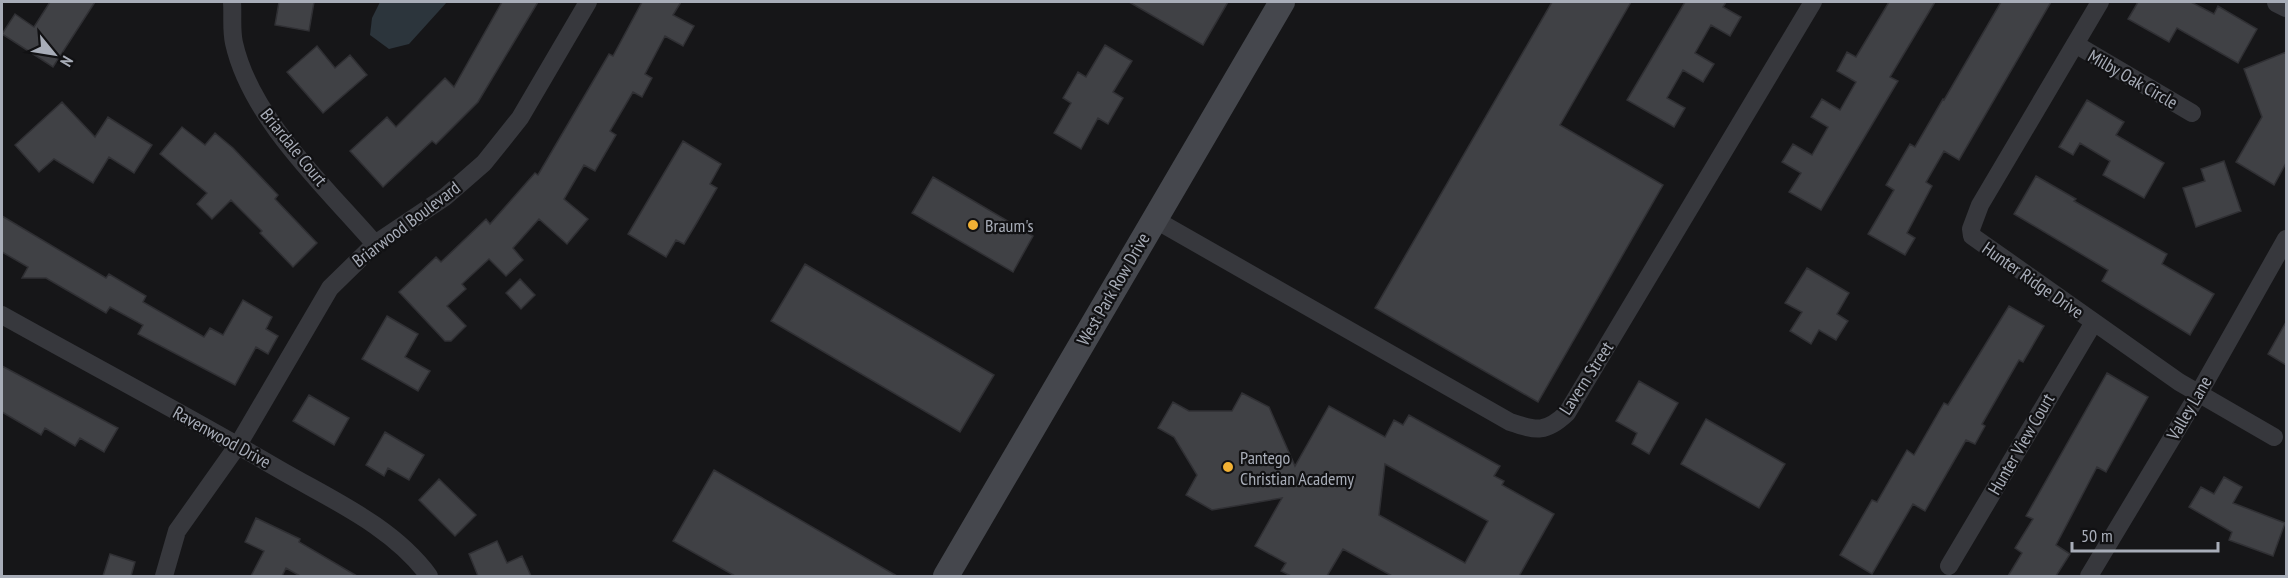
<svg xmlns="http://www.w3.org/2000/svg" width="2288" height="578" font-family="'PT Sans Narrow',sans-serif">
<rect width="100%" height="100%" fill="#161618"/>
<!-- water -->
<path fill="#2c353c" d="M380 2H447L409 44 389 49 370 35 372 18Z"/>
<!-- building -->
<path fill="#404145" stroke="#303034" stroke-width="1.5" fill-rule="evenodd" d="M50 2H95L53 67 2 34 15 14 34 27Z
M279 2H314L309 31 275 25Z
M502 2H538L478 102 436 144 432 141 383 187 350 151 387 117 396 127 445 78 454 87Z
M642 2H681L673 15 694 26 683 46 665 36 645 74 652 78 642 97 633 92 610 131 616 135 595 171 584 165 564 199 588 219 567 244 539 219 513 248 523 260 506 276 489 259 462 284 466 289 447 306 466 326 451 341H445L399 292 436 257 441 262 486 219 490 224 535 173 538 175 609 54 613 56Z
M1129 2H1228L1203 45Z
M1552 2H1631L1560 125 1663 185 1538 402 1375 308Z
M1685 2H1726L1723 7 1741 17 1730 36 1711 25 1695 53 1714 64 1703 82 1683 70 1667 98 1685 108 1674 127 1627 100Z
M1889 2H1935L1890 77 1898 81 1821 210 1789 192 1801 173 1782 162 1793 144 1812 155 1828 127 1811 117 1822 99 1840 110 1856 82 1837 71 1847 52 1856 57Z
M2001 2H2051L1959 160 1944 151 1926 182 1932 186 1907 233 1915 238 1905 255 1868 234 1894 190 1886 185 1910 144 1915 147 1943 99 1944 100Z
M2138 2H2191L2214 14 2218 6 2257 29 2238 63 2177 28 2169 42 2128 19Z
M1105 45 1132 61 1113 92 1123 98 1108 124 1098 118 1081 149 1054 133 1071 103 1063 98 1078 72 1086 77Z
M317 46 335 68 350 55 367 75 323 113 287 72Z
M2286 52V163L2274 185 2236 162 2262 117 2244 69Z
M2087 100 2124 122 2116 135 2164 163 2144 198 2103 175 2110 161 2080 143 2073 155 2059 147Z
M62 102 95 137 108 117 152 145 134 173 109 157 93 183 54 159 39 172 15 145Z
M182 127 205 145 215 133 233 148 278 195 275 199 317 243 293 267 260 233 262 231 231 200 212 219 197 204 207 193 160 154Z
M683 141 721 164 710 184 717 188 696 224 684 244 676 240 666 257 628 234Z
M2224 161 2241 211 2196 227 2183 188 2205 181 2201 169Z
M2036 176 2076 199 2074 201 2167 254 2162 264 2214 294 2190 335 2102 281 2108 270 2014 214Z
M933 177 1033 236 1013 272 912 213Z
M2 216 106 278 109 274 146 296 143 302 204 337 210 328 223 335 243 300 272 317 266 329 278 336 268 354 256 347 235 385 138 334 143 325 110 307 106 313 46 278H22L28 267 2 252Z
M805 264 994 375 960 432 771 321Z
M1807 268 1849 293 1837 314 1848 321 1836 340 1819 330 1811 344 1790 331 1802 312 1785 303Z
M520 279 535 295 521 309 506 293Z
M2009 306 2044 326 2023 362 2019 360 1982 424 1985 426 1975 444 1966 440 1925 511 1913 504 1872 574 1840 555 1872 500 1877 502 1907 450 1914 455 1944 403 1948 405Z
M387 316 418 334 405 357 430 371 418 391 362 359Z
M2286 322V365L2268 354Z
M2 366 118 428 104 452 80 438 75 446 45 428 41 435 2 412Z
M2107 373 2148 397 2106 472 2097 467 2056 545 2070 554 2056 576H2008L2022 553 2015 548 2033 519 2026 516Z
M1639 381 1678 403 1649 454 1632 444 1637 433 1616 421Z
M1242 393 1269 407 1295 466 1329 406 1385 437 1394 420 1403 425 1409 415 1500 466 1494 476 1504 481 1502 485 1554 514 1519 576H1392L1343 549 1327 576H1291L1281 571 1286 563 1255 546 1282 498 1212 510 1186 495 1197 475 1174 437 1158 428 1173 402 1189 411H1232ZM1385 464 1488 521 1465 563 1379 515Z
M309 395 349 418 334 445 293 421Z
M1706 419 1785 464 1759 508 1681 464Z
M385 432 424 455 409 480 388 468 384 476 366 465Z
M714 470 897 576H735L673 541Z
M2224 477 2242 487 2233 503 2285 523 2273 556 2229 540 2232 532 2189 507 2201 487 2214 494Z
M439 479 476 515 455 536 419 500Z
M256 518 300 539 299 542 357 576H300L286 568 282 576H251L264 551 245 542Z
M497 541 507 563 522 556 531 576H478L469 554Z
M110 554 135 562 131 576H103Z"/>
<g fill="none" stroke-linecap="round" stroke-linejoin="round">
<!-- minor -->
<path stroke="#37383d" stroke-width="18" d="M232 2C233 15 231 30 234 43 251 119 325 186 375 244
M2100 2 1980 205 1971 229 1972 236 2179 382 2274 437
M2075 44 2192 113
M1154 219 1510 422C1537 431 1546 433 1567 413L1813 2
M2 315C95 367 190 417 282 471 334 501 393 527 429 576
M1949 566 2094 322
M164 576 177 531 238 445 330 288 375 244 445 197 484 163 520 118 588 2
M2089 576 2199 393 2286 239"/>
<!-- tertiary -->
<path stroke="#37383d" stroke-width="22" d="M2278 2 2286 6"/>
<!-- secondary -->
<path stroke="#45474d" stroke-width="26" d="M946 576 1282 2"/>
</g>
<!-- markers -->
<g fill="#f2b134" stroke="#111113" stroke-width="2">
<circle cx="973" cy="225" r="6"/>
<circle cx="1228" cy="467" r="6"/>
</g>
<g text-anchor="middle" dominant-baseline="central" stroke-width="4.5" stroke-linejoin="round" paint-order="stroke">
<!-- street labels -->
<g font-size="18" fill="#a8adb8" stroke="#111113">
<text transform="translate(2133 79) rotate(30)">Milby Oak Circle</text>
<text transform="translate(294 147) rotate(51)">Briardale Court</text>
<text transform="translate(406 224) rotate(-37)">Briarwood Boulevard</text>
<text transform="translate(2033 280) rotate(35)">Hunter Ridge Drive</text>
<text transform="translate(1113 289) rotate(-60)">West Park Row Drive</text>
<text transform="translate(1586 378) rotate(-57)">Lavern Street</text>
<text transform="translate(2189 408) rotate(-60)">Valley Lane</text>
<text transform="translate(222 437) rotate(29)">Ravenwood Drive</text>
<text transform="translate(2021 444) rotate(-60)">Hunter View Court</text>
</g>
<!-- poi labels -->
<g font-size="18" fill="#a8adb8" stroke="#111113" text-anchor="start">
<text x="985" y="225">Braum's</text>
<text x="1240" y="457">Pantego<tspan x="1240" dy="21">Christian Academy</tspan></text>
</g>
</g>
<!-- border -->
<rect width="2288" height="578" fill="none" stroke="#a8adb8" stroke-width="6"/>
<!-- north arrow -->
<g transform="translate(54 54) rotate(120)" stroke="#111113" stroke-width="4.5" paint-order="stroke">
<path d="M0-4.5L10 22L0 15L-10 22Z" fill="#a8adb8"/>
<text y="-9" font-size="16" font-weight="bold" text-anchor="middle" fill="#a8adb8">N</text>
</g>
<!-- scale -->
<path d="M2072 542v9h146v-9" fill="none" stroke="#a8adb8" stroke-width="3"/>
<text x="2081" y="542" font-size="18" fill="#a8adb8" stroke="#111113" stroke-width="4.5" paint-order="stroke">50 m</text>
</svg>
